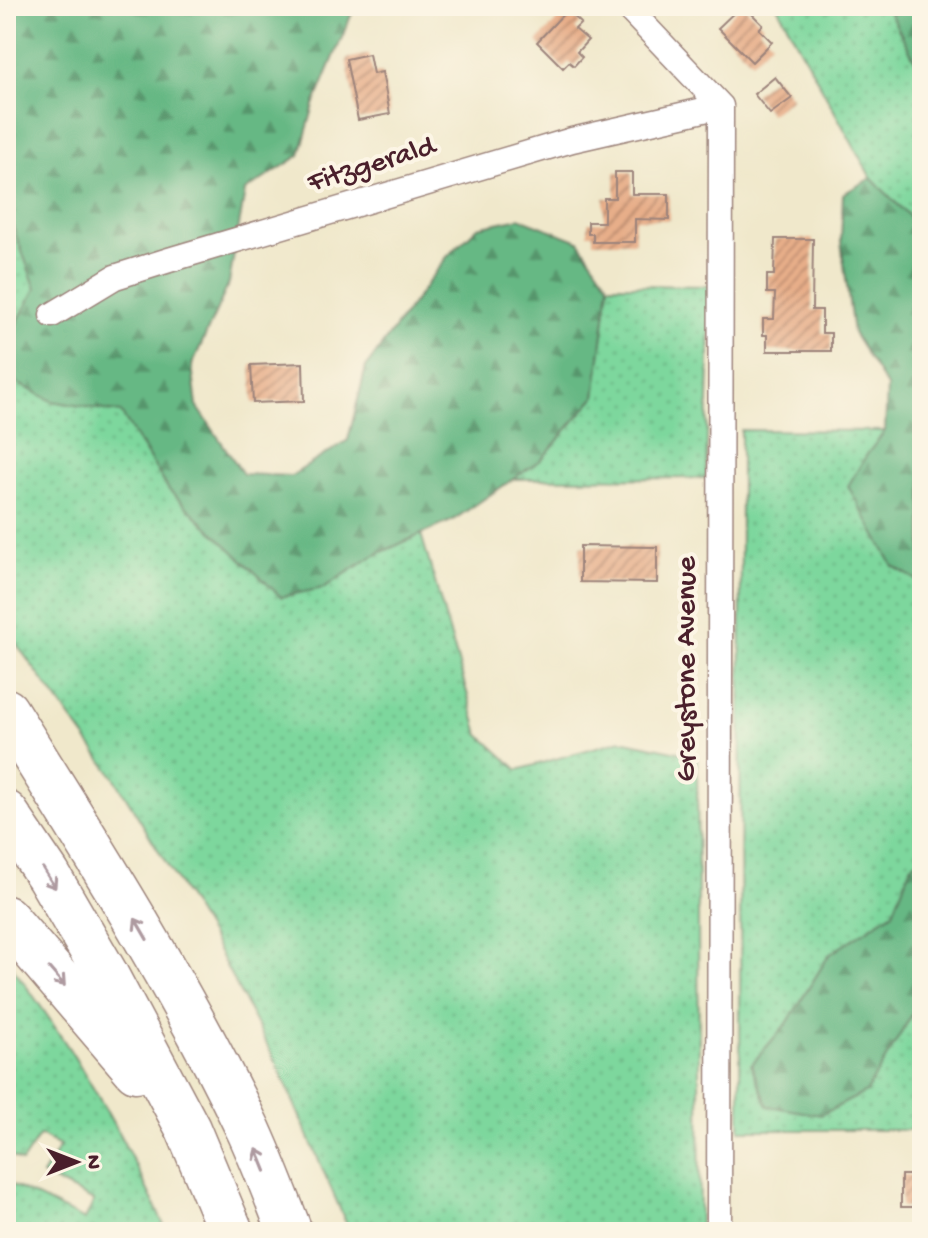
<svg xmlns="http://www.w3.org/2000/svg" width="928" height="1238" font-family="'Gochi Hand',sans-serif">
<defs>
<pattern id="green-dots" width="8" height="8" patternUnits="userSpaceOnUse" patternTransform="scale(2)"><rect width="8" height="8" fill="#7dd79d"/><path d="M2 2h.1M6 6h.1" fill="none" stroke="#6eb887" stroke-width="1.8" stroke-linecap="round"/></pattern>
<pattern id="forest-firs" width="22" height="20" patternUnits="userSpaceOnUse" patternTransform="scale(2)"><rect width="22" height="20" fill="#66b884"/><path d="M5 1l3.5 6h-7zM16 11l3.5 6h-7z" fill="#56956c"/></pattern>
<pattern id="building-hatch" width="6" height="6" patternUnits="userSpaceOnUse" patternTransform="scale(2)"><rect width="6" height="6" fill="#e7ae89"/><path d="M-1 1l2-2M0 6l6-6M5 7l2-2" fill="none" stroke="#bd8d70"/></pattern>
</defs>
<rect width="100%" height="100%" fill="#fcf5e5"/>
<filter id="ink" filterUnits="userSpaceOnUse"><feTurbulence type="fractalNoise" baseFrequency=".0125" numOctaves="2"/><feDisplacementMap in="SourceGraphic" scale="16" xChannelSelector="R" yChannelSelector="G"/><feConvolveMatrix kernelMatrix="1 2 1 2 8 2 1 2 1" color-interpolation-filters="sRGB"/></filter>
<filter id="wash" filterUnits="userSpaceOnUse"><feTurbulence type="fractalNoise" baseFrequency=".006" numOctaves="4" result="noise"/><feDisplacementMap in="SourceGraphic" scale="32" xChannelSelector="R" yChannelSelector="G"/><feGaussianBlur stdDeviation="1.8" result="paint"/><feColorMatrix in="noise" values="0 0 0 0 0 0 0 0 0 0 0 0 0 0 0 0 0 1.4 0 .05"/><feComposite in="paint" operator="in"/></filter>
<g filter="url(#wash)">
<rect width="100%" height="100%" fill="#f0e8cb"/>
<!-- green -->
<path fill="url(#green-dots)" stroke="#647b64" stroke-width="2" d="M777 6H886L922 73V241L912 219 871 178Z
M6 208 36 289 6 342Z
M609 285 711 286 706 478 513 479 541 459 595 397Z
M6 343 12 380 52 401 121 413 169 490 323 588 373 556 421 534 479 734 518 770 621 740 697 756 700 1232H350L277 1064 211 937 114 777 6 630Z
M741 430 885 431 866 456 893 566 922 583V859L912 864 893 912 829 955 788 1022 751 1065 768 1106 822 1114 866 1092 914 1011 922 987V1130H740Z
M6 959C71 1043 124 1135 167 1232H6V1182L85 1220 94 1201 42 1175 60 1146 40 1135 22 1162 6 1154Z"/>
<!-- forest -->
<path fill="url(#forest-firs)" stroke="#586c58" stroke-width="2" d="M6 6H355L314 105 300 155 245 191 229 283 192 365 197 406 243 474 291 476 348 440 366 367 447 257 478 227 520 218 579 241 609 285 595 397 541 460 453 520 373 556 323 588 281 597 169 490 121 413 52 401 11 380 6 342 36 289 6 208Z
M886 6H922V73Z
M871 178 912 219 922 241V583L893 566 848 486 866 456 885 431 887 387 853 333 841 241 843 194Z
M922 859V987L914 1011 866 1092 821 1115 768 1106 751 1065 788 1022 829 955 893 912 912 864Z"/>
<g id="blocks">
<!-- building -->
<path fill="url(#building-hatch)" d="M741 6H744L763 25 759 29 772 42 752 62 718 28Z
M567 10 581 23 575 29 588 40 577 52 582 57 574 66 569 62 563 68 537 42Z
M369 54 373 74 382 72 390 114 358 120 346 59Z
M775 77 792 98 770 114 754 94Z
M615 172H632V194H669V220L635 219V242H593V234H588V222H604V198H615Z
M775 239H813L812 310H822V333H831V351H767V335H763V319H774L775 293H767V275H774Z
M303 363 304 401 253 403 251 365Z
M580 546 657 547V583L580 582Z
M901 1175H922V1232H918V1207H901Z"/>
</g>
</g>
<g filter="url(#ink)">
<use href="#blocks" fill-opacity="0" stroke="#9d847b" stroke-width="2"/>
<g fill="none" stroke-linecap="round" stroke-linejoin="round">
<!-- minor casing -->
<g stroke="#9d847b" stroke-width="27">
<path id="minor" d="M626 6 721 106
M52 315 115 277 169 260 572 140 721 106
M719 1232 721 106"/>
</g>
<!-- motorway casing -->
<g stroke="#9d847b" stroke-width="47">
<path id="motorway" d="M6 711C92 848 179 984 249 1131 264 1164 277 1198 290 1232
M6 813 48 875 105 973 188 1129 231 1232
M6 918 136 1070"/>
</g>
<!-- minor -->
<use href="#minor" stroke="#fff" stroke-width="24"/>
<!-- motorway -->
<use href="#motorway" stroke="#fff" stroke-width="44"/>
</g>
<!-- one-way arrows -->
<defs><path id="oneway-shaft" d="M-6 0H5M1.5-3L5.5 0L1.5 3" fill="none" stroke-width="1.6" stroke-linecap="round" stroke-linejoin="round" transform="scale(2)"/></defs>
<g stroke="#ae9aa0">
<use href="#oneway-shaft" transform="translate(49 878) rotate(58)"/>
<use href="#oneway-shaft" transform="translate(141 929) rotate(-120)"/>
<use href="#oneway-shaft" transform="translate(57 977) rotate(49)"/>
<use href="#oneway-shaft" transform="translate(261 1160) rotate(-112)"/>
</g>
</g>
<g text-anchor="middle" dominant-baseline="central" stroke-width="8" stroke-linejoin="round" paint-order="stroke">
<!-- street labels -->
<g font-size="30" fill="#4a1f2b" stroke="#fcf5e5">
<text transform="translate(372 166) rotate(-17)">Fitzgerald</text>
<text transform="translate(688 669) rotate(-90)">Greystone Avenue</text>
</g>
</g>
<!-- margin -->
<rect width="928" height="1238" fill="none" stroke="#fcf5e5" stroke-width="32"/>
<!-- north arrow -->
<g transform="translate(76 1162) rotate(90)" stroke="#fcf5e5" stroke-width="6" paint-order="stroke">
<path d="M0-6L14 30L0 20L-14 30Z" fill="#4a1f2b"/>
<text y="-12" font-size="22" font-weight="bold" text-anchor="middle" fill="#4a1f2b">N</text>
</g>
</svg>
